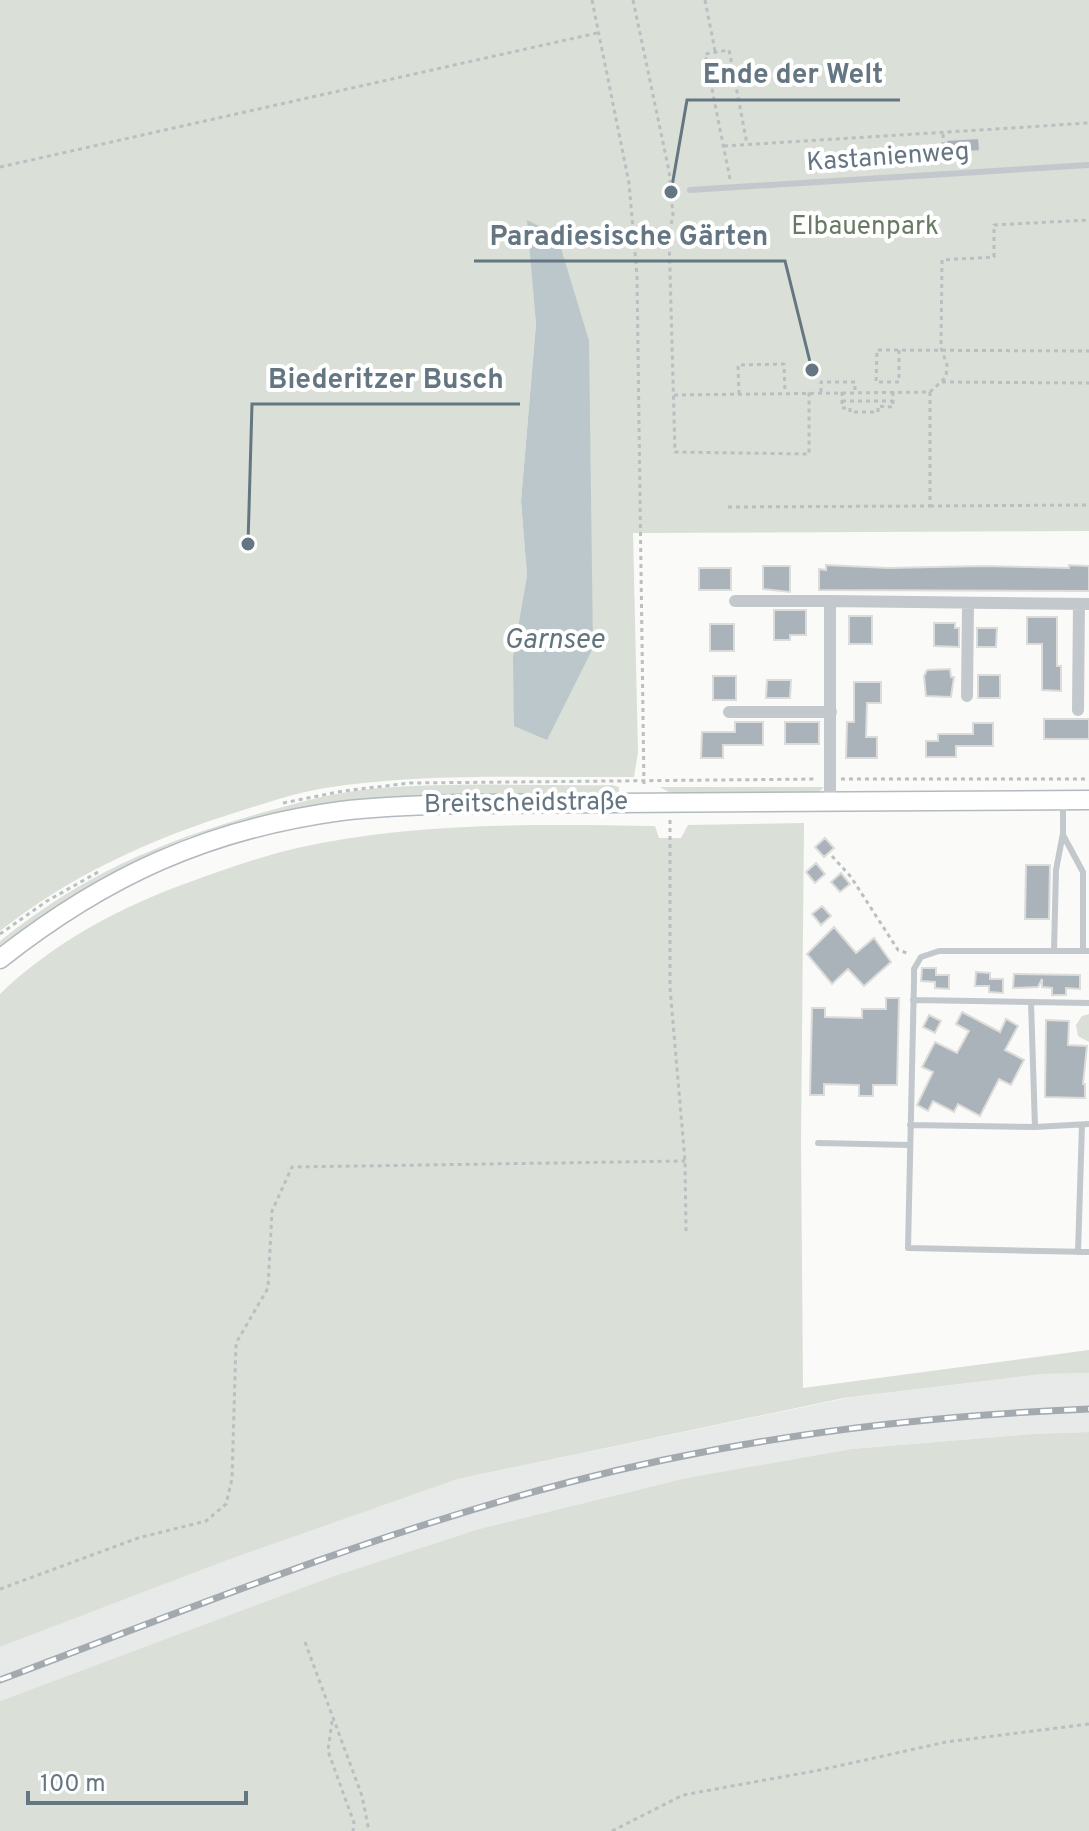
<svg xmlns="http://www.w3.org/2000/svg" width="1089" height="1831" font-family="Overpass,sans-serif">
<rect width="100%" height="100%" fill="#fafaf8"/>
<!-- built -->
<path fill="#e8e9e9" d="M1089 1373V1432L1033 1434 851 1449 686 1478 479 1529 331 1577 0 1701V1647L225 1561 458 1479 847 1398 1042 1374Z"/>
<!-- green -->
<path fill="#dadfd7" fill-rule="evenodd" d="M0 0H1089V531L633 533 638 752 634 777C531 778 426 772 325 788 295 793 266 803 237 812 151 839 71 875 0 931ZM528 220 593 648 513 656 527 575 521 501 536 324Z
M612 785 619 787V793L249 821C230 826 209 830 190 837 122 863 56 902 0 949V941C82 875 161 841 261 813 300 802 339 791 380 788 457 782 535 786 612 785Z
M660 787H824L819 792 672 794Z
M804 823 801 1141 803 1388 1089 1350V1373L1042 1374 844 1398 458 1479 225 1561 0 1647V994C53 943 118 908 187 883 223 870 259 857 297 848 412 822 537 824 655 826L659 838H681L688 825Z
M1089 1014V1042L1078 1036 1076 1025 1082 1016Z
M1089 1432V1831H0V1701L331 1577 479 1529 686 1478 851 1449 1033 1434Z"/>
<!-- water -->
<path fill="#bbc7cb" d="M527 220 557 235 589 341 593 648 547 740 514 726 513 656 527 575 521 501 536 324Z"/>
<!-- building -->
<path fill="#aab3b9" stroke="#dcdcda" stroke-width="2" d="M979 138 980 151 947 153 946 140Z
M826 565 888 568 983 566 1069 568V565L1089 566V591L819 590V569L826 570Z
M763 566H790V592L763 589Z
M699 568H731V590H699Z
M774 610H806V635H790V640H774Z
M849 616H872V644H849Z
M1027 617H1057V666H1061V691L1042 690V644H1027Z
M934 623H955V628H959V647L934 646Z
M710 624H734V651H710Z
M977 628H997L996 647H977Z
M950 669 951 677H954L951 697 926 696 924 676 927 670Z
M978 675H1000V698H978Z
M713 676H736V700H713Z
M767 680H791L790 698H766Z
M854 682H881V703H867L866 737H877V758H846L847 722H854Z
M1044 719H1089V739H1044Z
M735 722H763V745H723V758H701L702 732H735Z
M785 722H819V744H785Z
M973 723H993V746H956V757H926V741H938V734H973Z
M825 838 834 848 824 857 815 847Z
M816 863 825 874 815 883 806 872Z
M1026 865H1050L1049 919H1025Z
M841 873 850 884 840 892 831 882Z
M822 906 831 916 821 925 812 914Z
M834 927 856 953 874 938 891 962 864 986 848 969 832 984 807 954Z
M922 968H936V975H949V989L935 988V982L921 981Z
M976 972 990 973V979H1003V993L989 992V986H975Z
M1014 974 1080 975V989L1066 988V995H1052V988L1042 987V979L1038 987 1013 988Z
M886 998H899L897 1085H873V1096H859V1085L824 1084V1095H810L812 1008H825V1017L862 1018V1009H886Z
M962 1012 1000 1032 1006 1019 1018 1026 1005 1050 1024 1060 1011 1085 999 1079 980 1116 958 1104 954 1112 933 1101 928 1111 917 1105 933 1072 922 1067 935 1042 957 1053 969 1031 956 1024Z
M929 1015 941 1021 935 1033 923 1027Z
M1046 1020 1069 1021 1068 1045 1087 1046 1083 1084H1085V1098L1045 1097Z"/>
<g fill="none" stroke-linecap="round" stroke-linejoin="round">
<!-- secondary casing -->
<g stroke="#b3babf" stroke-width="21">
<path id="secondary" d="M0 959C105 876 208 829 341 811 381 806 422 805 462 804L1089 800"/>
</g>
<!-- path -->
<path stroke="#bbbfc2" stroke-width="3" stroke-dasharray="4 4" stroke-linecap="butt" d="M592 0 629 183 637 276 644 788
M633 0 669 171 673 215 669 235 675 452 809 454V392
M705 0 715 51
M943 134 945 166
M724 146 1089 123
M0 167 597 33
M730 179 705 54 729 50 747 144
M899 350V382H876L877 350 1089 351
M942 382 1089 383
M821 392V382H855V392
M842 392V408H850V412H878V406L893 407V392
M739 394 738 365 784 364 785 393
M674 395 930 392 946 377 947 365 941 348 942 260 994 257V225L1089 220
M842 401H893
M930 506 1089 505
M728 507 930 506V392
M841 779H1089
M283 803 343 791 410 783 817 779
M670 820V988L685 1161 686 1231
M832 856 851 877 898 950 910 954
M0 934 47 901 100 871
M0 1589 138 1538 206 1521 226 1504 232 1479 236 1343 268 1288 272 1211 292 1167 685 1161
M305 1642 362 1796 369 1831
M332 1721 328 1751 354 1823 353 1831
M612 1831 683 1795 820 1770 946 1742 1089 1724"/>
<!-- lane -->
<path stroke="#c3c8cc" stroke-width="6" d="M690 190 1089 165
M1063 835 1083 872V951
M1054 951 1056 870 1063 833V804
M1089 951H939L921 957 914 969V981L908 1248 1089 1252
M913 1000 1089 1003
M1031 1002 1035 1127
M910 1125 1035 1127 1089 1124
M818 1143 910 1145
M1078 1252 1082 1125"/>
<!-- street -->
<path stroke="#c3c8cc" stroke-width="12" d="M735 601H830
M967 696 968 603
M1078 710 1079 604
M729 712H831
M830 801V601L1089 604"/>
<!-- secondary -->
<use href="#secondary" stroke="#fff" stroke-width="18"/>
<!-- rail casing -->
<g stroke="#a2aab0" stroke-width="7">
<path id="rail" d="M0 1680C188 1609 375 1533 570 1482 739 1438 914 1416 1089 1409"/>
</g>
<!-- rail -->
<use href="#rail" stroke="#fff" stroke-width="4" stroke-dasharray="12" stroke-linecap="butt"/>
</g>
<g text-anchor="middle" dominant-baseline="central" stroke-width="8" stroke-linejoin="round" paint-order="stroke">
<!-- street labels -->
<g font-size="26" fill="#657683" stroke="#fff">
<text transform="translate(888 158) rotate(-4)">Kastanienweg</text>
<text transform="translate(526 804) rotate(-1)">Breitscheidstraße</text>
</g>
<!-- park labels -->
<g font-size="26" fill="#687a64" stroke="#fff">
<text x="865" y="227">Elbauenpark</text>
</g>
<!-- water labels -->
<g font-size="28" font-style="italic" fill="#60757c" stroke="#fff">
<text x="554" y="641">Garnsee</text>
</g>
</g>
<!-- callouts -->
<path fill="none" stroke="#657683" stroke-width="3" d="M671 192L687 100H900M812 370L785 261H474M248 544L252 404H520"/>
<g fill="#657683" stroke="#fff" stroke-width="3">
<circle cx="671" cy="192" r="8"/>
<circle cx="812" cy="370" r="8"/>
<circle cx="248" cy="544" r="8"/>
</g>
<g font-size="28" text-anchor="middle" font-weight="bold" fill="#657683" stroke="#fff" stroke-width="8" stroke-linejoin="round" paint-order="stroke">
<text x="793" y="83">Ende der Welt</text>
<text x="629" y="245">Paradiesische Gärten</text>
<text x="386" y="388">Biederitzer Busch</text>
</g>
<!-- scale -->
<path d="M28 1791v12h218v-12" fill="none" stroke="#657683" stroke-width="4"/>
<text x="40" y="1791" font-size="24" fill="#657683" stroke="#ffffff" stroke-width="6" paint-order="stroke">100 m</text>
</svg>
